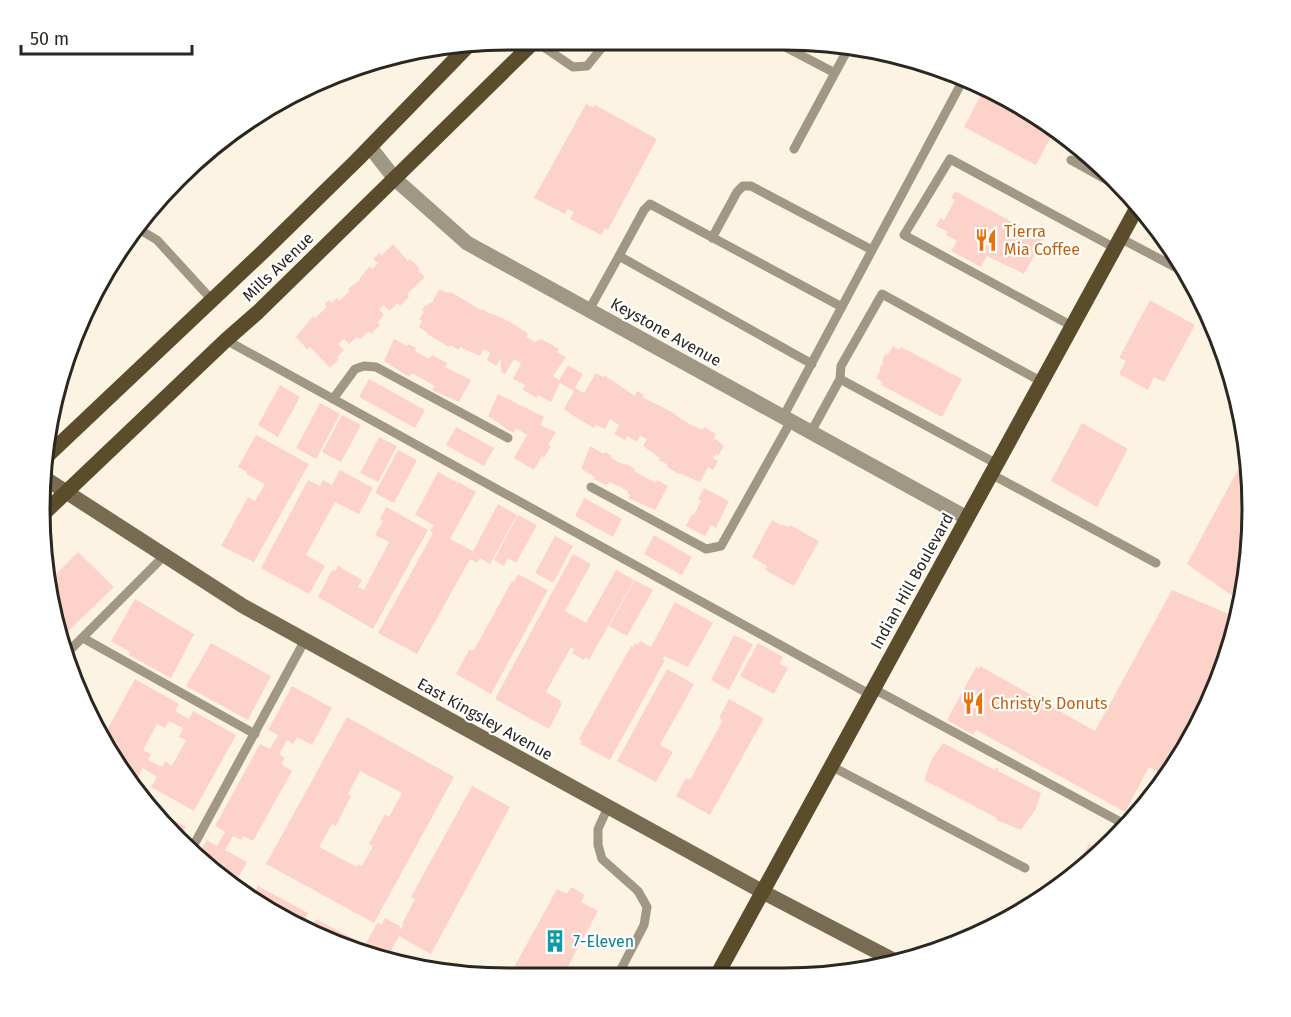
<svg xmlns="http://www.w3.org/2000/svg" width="1291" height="1017" font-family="'Fira Sans',sans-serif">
<rect width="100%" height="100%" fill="#fdf3e2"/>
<!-- building -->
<path fill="#fdd3c9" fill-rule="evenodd" d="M983 91 1055 129 1036 165 964 127Z
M586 104 593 107 595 105 657 139 608 230 605 228 601 235 570 219 574 212 568 209 565 214 534 198Z
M955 191 1043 239 1024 274 987 256 981 267 951 251 957 241 946 235 948 232 936 226 940 218 944 220 955 200 951 198Z
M393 244 408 261 410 259 419 268 418 270 425 277 407 294 409 297 400 306 398 303 389 311 384 305 379 309 384 315 378 322 380 325 371 334 369 331 360 339 357 337 349 344 344 339 338 344 344 350 337 357 339 359 330 368 310 347 307 349 296 337 313 316 315 318 327 307 325 304 329 300 331 303 337 298 339 301 350 291 348 289 360 280 359 279 370 266 372 269 378 263 373 259 379 253 382 255Z
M439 289 447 293 451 292 481 310 482 309 492 315 493 314 508 321 523 330 528 334 526 337 535 342 541 339 559 349 557 352 566 357 553 376 559 380 568 365 583 374 575 388 584 393 596 373 603 377 604 375 635 396 637 391 644 395 642 397 676 414 675 415 693 426V425L702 430 704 427 716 434 713 440 716 439 724 446 718 456 716 454 713 458 718 461 713 470 708 467 700 482 679 473V474L667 467 668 465 659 460 660 458 643 446 647 439 640 436 637 442 627 436 625 440 614 434 619 425 610 419 605 429 596 425 594 428 572 415 564 409 574 391 560 383 551 402 538 395 537 398 523 390 525 385 513 379 521 363 514 359 505 374 501 372V358L496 366 487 360 490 353 484 349 480 356 460 347 459 350 450 345 449 347 427 334 428 333 419 327 422 321 419 319 424 312 422 310 425 305 427 306 430 302 432 303Z
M1150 300 1195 325 1164 382 1154 377 1148 390 1119 374 1126 361 1119 358Z
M394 339 407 346 409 344 416 348 415 351 429 359 432 355 447 363 445 367 471 380 459 402 432 390 435 386 414 374H411L409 377 384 361Z
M893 346 899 350 901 347 962 379 942 417 881 385 883 382 876 378 881 369 879 368 884 362 882 361 885 354 888 355Z
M369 379 425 410 415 428 359 397Z
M280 385 300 397 278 437 258 425Z
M498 394 544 417 540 425 556 432 548 445 551 446 544 458 542 456 534 470 514 458 527 435 516 428 513 433 488 416Z
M320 403 340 414 316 459 296 448Z
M342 415 361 425 341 462 322 452Z
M1082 423 1128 449 1097 507 1051 481Z
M456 427 494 448 484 466 446 445Z
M256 435 309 464 254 562 221 546 248 497 255 501 265 484 246 474 247 472 238 467Z
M379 437 397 446 378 482 360 473Z
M590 446 604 454 605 452 612 456 611 458 624 465 625 463 635 469 634 471 656 483 657 480 668 486 655 510 628 498 630 495 627 493 628 491 610 482 606 485 594 479 598 473 595 477 581 469Z
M398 450 417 460 394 503 375 493Z
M1248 451 1251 539 1241 602 1187 564Z
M340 470 373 488 359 514 335 502 306 555 325 566 309 594 261 568 308 480 320 486 323 480 332 485Z
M438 472 457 482 453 491 458 482 476 492 450 539 473 551 498 504 517 515 490 564 480 558 477 563 470 559 417 654 378 633 433 533 430 531 434 525 415 515Z
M704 488 729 501 716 528 711 525 705 536 686 526 692 514 694 515 701 501 698 499Z
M584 498 622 519 613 537 575 516Z
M386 507 428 530 373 629 318 597 332 570 335 571 338 566 362 580 358 587 364 590 389 542 375 535 383 521 380 519Z
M518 515 537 525 516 563 508 558 504 566 494 560Z
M772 520 782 526 783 525 789 527 790 525 819 541 794 586 765 570 767 566 752 557Z
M654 535 692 557 682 575 644 554Z
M555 536 573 546 553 583 535 573Z
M78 552 114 587 59 640 55 630 49 581Z
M573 554 591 564 565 611 586 623 616 570 634 580 589 660 585 658 584 660 572 653 574 649 571 647 546 692 561 701 560 703 562 704 549 729 495 699Z
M518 574 548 590 491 694 456 674 469 650H474L512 581 514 582Z
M635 580 653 590 627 636 609 626Z
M1172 590 1238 618 1236 630 1224 661 1162 774 1149 767 1125 812 976 730 973 735 947 720 976 667 979 669 980 666 1095 731Z
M135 599 194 634 171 678 129 655 130 652 111 641Z
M675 602 713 623 688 667 664 656 663 659 665 660 610 760 580 744 582 740 579 739 631 646 633 647 635 643 638 645 640 641 651 647Z
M734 635 753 644 729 690 711 680Z
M211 643 271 676 248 720 186 686Z
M758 643 783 657 780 664 788 668 774 694 740 676Z
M667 669 694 684 660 745 673 752 656 782 617 761Z
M135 679 179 704 175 711 189 719 193 711 236 735 194 811 151 787 157 777 143 768 137 779 124 772 102 744 101 741ZM169 721 183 728 179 737 186 740 172 766 165 761 162 767 148 760 151 754 143 750 157 724 165 728Z
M292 686 332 708 312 745 297 737 293 744 287 740 279 754 285 758 281 764 292 771 253 841 243 836 241 840 233 836 225 850 247 862 233 887 197 857 207 840 217 846 225 832 215 826 260 744 270 749 278 735 268 730Z
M729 699 763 718V720L710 815 676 796 686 778 690 780 723 720 719 718Z
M347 717 454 777 374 923 266 864ZM360 771 402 793 389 817 385 814 369 844 373 846 362 866 358 864 357 867 319 847 332 824 336 826 351 796 348 794Z
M943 743 995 770 996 767 999 769 998 771 1041 793 1036 809 1021 830 996 820 997 818 924 780 932 759Z
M472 786 510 807 431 954 399 936 389 955 408 966 329 942 309 932 316 919 365 945 378 922 381 925 385 918 400 926 399 928 401 929 404 924H402L415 899 411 897Z
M151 807 186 827 178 841 176 840Z
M1089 844 1099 850 1100 847 1104 849 1092 861 1079 871 1075 869Z
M258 886 308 913 301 927 250 900Z
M571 887 585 895 581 902 598 911 565 972 512 971 557 889 567 894Z
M1037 890 1046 894 1018 915 1007 920 1017 901 1024 904 1029 894 1033 896Z"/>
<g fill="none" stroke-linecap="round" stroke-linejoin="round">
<!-- lane -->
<path stroke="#a09885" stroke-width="9" d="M772 40 835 73
M535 41 573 67 587 66 609 39
M450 47 461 53
M794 149 849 47
M1071 160 1125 190
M137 228 157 240 212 300
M712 238 737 192 743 186H751L872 250
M1120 238 1190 275
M619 256 644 210 650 204 842 307
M589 310 619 256 812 364
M1072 326 904 235 950 159 1115 248
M226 340 871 695
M840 379 997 464
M333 399 355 369 364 366 376 367 508 438
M783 417 963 80
M811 432 840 379 841 366 882 294 1042 382
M991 474 1156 563
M591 487 706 549 721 546 791 421
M83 638 255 734
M65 655 164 556
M874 689 1126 825
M831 766 1025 868
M608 807 598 829V845L602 859 638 891 647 907 644 925 619 973
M190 852 305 640"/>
<!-- street -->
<path stroke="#a09885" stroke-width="15" d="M370 147 395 179 467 243 967 518"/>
<!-- secondary -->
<path stroke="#776c51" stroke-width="15" d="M43 477 243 606 763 892 895 961"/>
<!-- primary -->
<path stroke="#5b4d2b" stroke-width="15" d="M46 457 266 249 357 160 470 44
M40 517 226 340 258 312 537 39
M717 975 1139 204"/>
</g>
<!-- icons -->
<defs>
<g id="restaurant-bare" transform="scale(1.8)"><path d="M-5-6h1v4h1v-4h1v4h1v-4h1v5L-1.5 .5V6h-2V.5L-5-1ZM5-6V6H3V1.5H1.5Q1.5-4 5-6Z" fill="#e8710a" stroke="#fff" stroke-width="2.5" paint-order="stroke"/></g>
<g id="building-bare" transform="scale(1.8)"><path d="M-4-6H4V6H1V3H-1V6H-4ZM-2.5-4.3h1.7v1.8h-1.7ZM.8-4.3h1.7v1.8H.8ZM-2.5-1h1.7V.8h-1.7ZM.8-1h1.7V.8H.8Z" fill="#0f9aa8" stroke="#fff" stroke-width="2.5" paint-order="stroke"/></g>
</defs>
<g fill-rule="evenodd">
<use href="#restaurant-bare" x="986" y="240"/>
<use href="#restaurant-bare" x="973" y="703"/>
<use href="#building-bare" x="555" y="941"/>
</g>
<g text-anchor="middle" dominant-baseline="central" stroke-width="4.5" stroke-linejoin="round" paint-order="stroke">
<!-- food labels -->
<g font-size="16" fill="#c56008" stroke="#fff" text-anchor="start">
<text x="1004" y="231">Tierra<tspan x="1004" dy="18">Mia Coffee</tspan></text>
<text x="991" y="703">Christy's Donuts</text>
</g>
<!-- street labels -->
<g font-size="16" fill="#2a2620" stroke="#fff">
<text transform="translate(278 267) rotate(-44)">Mills Avenue</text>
<text transform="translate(666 332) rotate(29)">Keystone Avenue</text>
<text transform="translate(912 581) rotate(-61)">Indian Hill Boulevard</text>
<text transform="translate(485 719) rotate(29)">East Kingsley Avenue</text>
</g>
<!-- culture labels -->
<g font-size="16" fill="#0d838f" stroke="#fff" text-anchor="start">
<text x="573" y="941">7-Eleven</text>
</g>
</g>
<!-- crop -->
<path d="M0 0H1291V1017H0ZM509 50H783A459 459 0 0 1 1242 509V509A459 459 0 0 1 783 968H509A459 459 0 0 1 50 509V509A459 459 0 0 1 509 50Z" fill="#fff" fill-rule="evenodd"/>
<path fill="none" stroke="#2a2620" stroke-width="3" d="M509 50H783A459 459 0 0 1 1242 509V509A459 459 0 0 1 783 968H509A459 459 0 0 1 50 509V509A459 459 0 0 1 509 50Z"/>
<!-- scale -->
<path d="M21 45v9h171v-9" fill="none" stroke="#2a2620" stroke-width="3"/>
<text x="30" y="45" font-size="18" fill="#2a2620" stroke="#ffffff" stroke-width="4.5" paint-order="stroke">50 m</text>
</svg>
